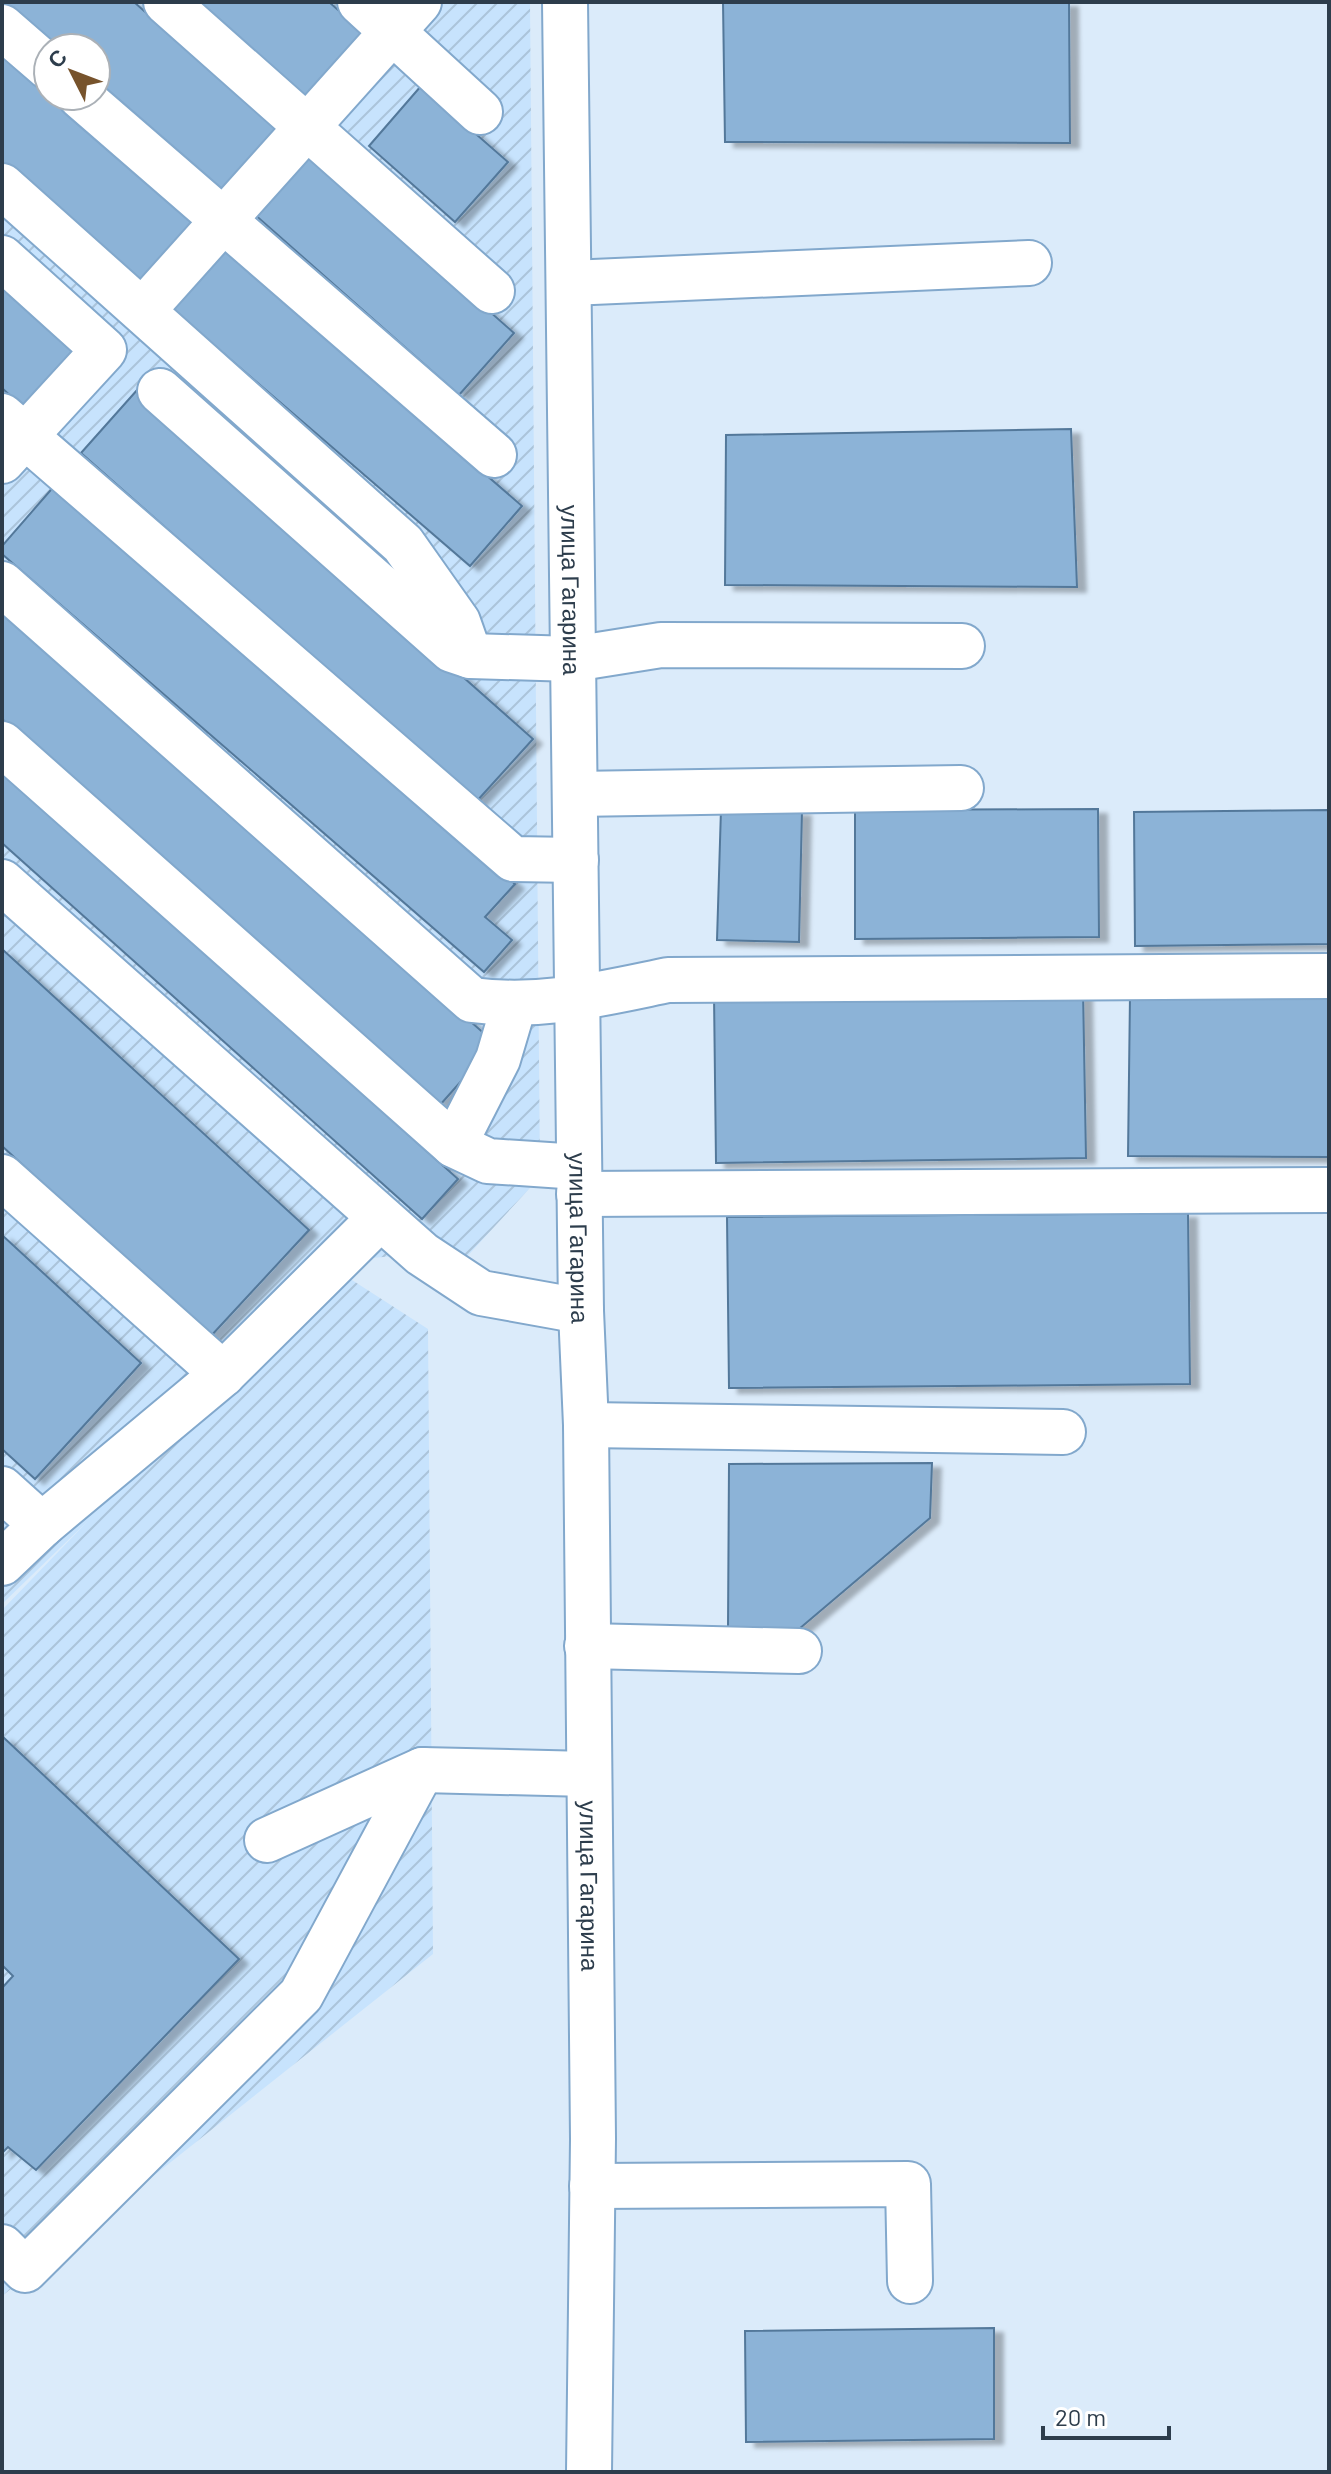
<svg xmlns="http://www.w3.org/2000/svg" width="1331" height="2474" font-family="Barlow,sans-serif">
<defs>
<pattern id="industrial-furrows" width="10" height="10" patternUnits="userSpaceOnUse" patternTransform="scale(2)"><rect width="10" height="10" fill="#c7e3fd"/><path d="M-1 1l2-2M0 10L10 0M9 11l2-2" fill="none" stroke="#abc4da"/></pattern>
<filter id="shadow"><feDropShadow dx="9" dy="5" stdDeviation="2" flood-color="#0004"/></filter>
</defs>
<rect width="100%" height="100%" fill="#dbebfa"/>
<!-- industrial -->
<path fill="url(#industrial-furrows)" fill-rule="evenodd" d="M2 2H530L540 1177 439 1287 395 1256 348 1260 338 1271 428 1329 433 1954 2 2296V1610L88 1521 2 1604ZM48 48H96V96H48Z"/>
<!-- building -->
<path fill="#8cb3d7" stroke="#53789a" stroke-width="2" filter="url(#shadow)" d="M2 2H134L281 132 221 199 96 88V48H51Z
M195 2H329L370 38 310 105Z
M723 2H1069L1070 143 725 142Z
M2 49 48 90V96H54L199 225 140 292 2 169Z
M421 86 508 162 455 222 369 146Z
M307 150 514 333 459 395 253 213Z
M218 243 522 506 470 566 166 304Z
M2 271 90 351 32 416 2 388Z
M138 389 533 739 476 802 81 453Z
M1071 429 1077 587 725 585 726 435Z
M56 484 515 884 485 917 512 940 484 972 2 554V546Z
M2 610 495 1043 440 1105 2 719Z
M2 771 458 1179 422 1219 2 843Z
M721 809 802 811 799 942 717 940Z
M1098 809 1099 937 855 939V810Z
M1329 810V944L1135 946 1134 812Z
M2 949 309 1230 210 1337 2 1146Z
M1083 989 1086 1158 716 1163 714 995Z
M1130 995 1329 996V1157L1128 1156Z
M1188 1213 1190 1384 729 1388 727 1217Z
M2 1235 141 1363 35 1479 2 1449Z
M932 1463 930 1518 799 1629 728 1628 729 1464Z
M2 1736 239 1959 36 2170 8 2147 2 2153V1988L13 1976 2 1965Z
M994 2328V2439L746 2442 745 2331Z"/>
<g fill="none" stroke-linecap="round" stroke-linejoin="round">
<!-- minor casing -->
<g stroke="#82a8cc" stroke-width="48">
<g id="minor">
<path d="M166 2 492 291"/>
<path d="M360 2 480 112"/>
<path id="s1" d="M565 2 581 1311 586 1425 593 2139 589 2472"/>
<path d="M2 27 48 67"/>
<path d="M80 96 494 455"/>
<path d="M2 186 403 544 458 622 470 656"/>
<path d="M2 258 104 350 2 461"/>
<path d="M570 283 1029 263"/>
<path d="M143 310 419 2"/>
<path d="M160 391 452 650 470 656 573 659 661 645 962 646"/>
<path d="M2 416 513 859 576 860"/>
<path d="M2 584 472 1000C541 1009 600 994 668 980L1329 976"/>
<path d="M2 744 454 1145 488 1161 579 1167"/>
<path d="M575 794 961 788"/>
<path d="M2 882 422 1254 481 1293 581 1311"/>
<path d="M454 1145 498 1059 514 1005"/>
<path d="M2 1177 223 1374"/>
<path d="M579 1194 1329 1190"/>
<path d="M586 1425 1063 1432"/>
<path d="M2 1489 42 1525 223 1374 380 1218"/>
<path d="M2 1563 42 1525"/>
<path d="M587 1646 799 1651"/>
<path d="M267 1840 422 1770 588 1774"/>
<path d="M592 2186 908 2184 910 2281"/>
<path d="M2 2247 25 2270 301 1995 422 1770"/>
</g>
</g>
<!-- minor -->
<use href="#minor" stroke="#fff" stroke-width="44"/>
</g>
<g text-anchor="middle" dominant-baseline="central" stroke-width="8" stroke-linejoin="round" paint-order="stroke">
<!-- street labels -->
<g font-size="24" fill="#2d3d4c" stroke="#fff">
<text stroke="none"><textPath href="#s1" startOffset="588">улица Гагарина</textPath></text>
<text stroke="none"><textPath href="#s1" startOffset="1236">улица Гагарина</textPath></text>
<text stroke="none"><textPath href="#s1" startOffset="1884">улица Гагарина</textPath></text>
</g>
</g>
<!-- border -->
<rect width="1331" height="2474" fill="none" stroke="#2d3d4c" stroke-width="8"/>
<!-- north arrow -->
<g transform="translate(72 72) rotate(312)"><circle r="38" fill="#ffffff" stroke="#abb1b7" stroke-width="2"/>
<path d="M0-6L14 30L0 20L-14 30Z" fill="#77532c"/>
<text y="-12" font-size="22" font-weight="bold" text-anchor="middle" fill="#2d3d4c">С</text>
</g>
<!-- scale -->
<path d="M1043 2426v12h126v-12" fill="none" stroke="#2d3d4c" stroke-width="4"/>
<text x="1055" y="2426" font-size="24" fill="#2d3d4c" stroke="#ffffff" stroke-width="6" paint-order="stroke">20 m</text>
</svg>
